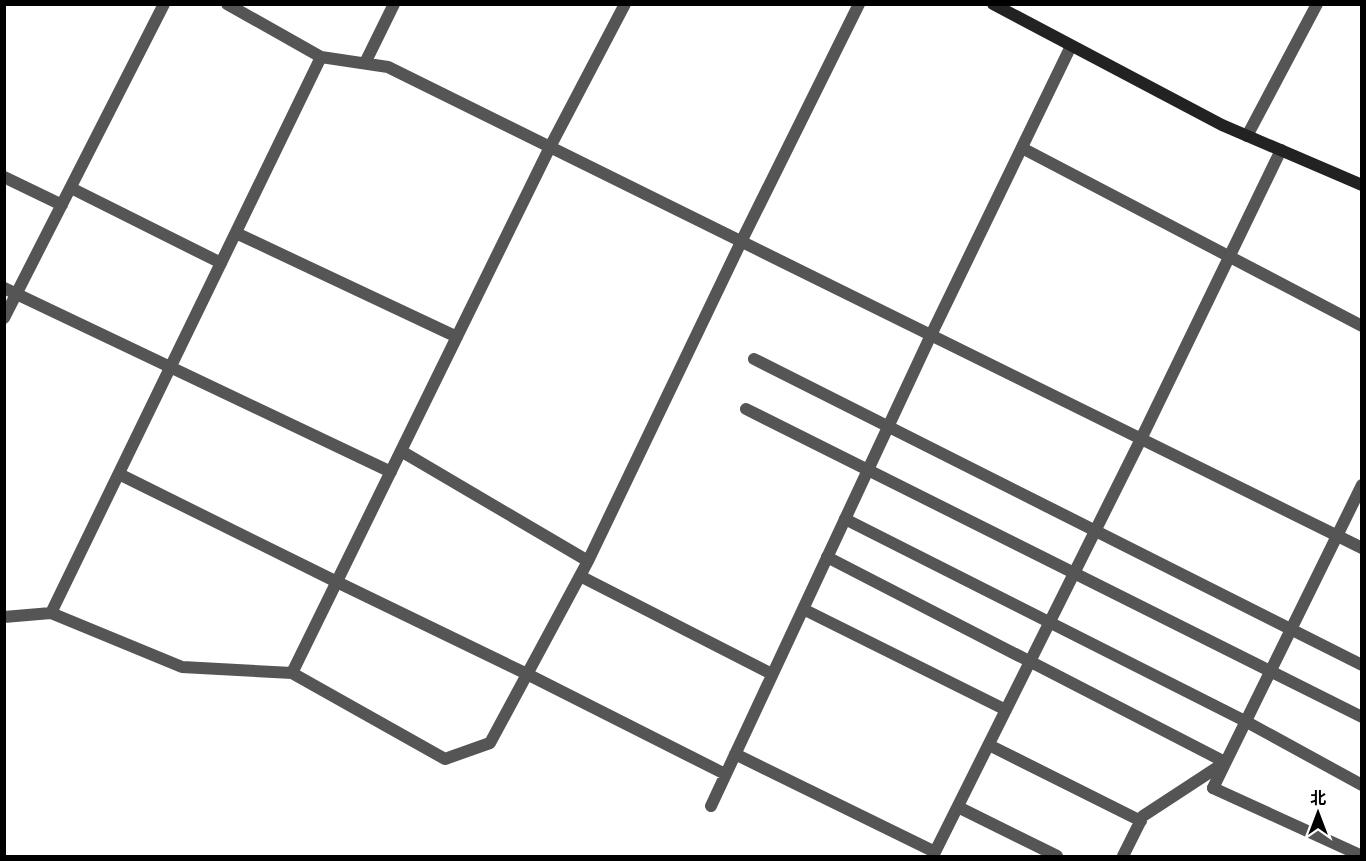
<svg xmlns="http://www.w3.org/2000/svg" width="1366" height="861" font-family="Mulish,'Noto Sans SC',sans-serif">
<rect width="100%" height="100%" fill="#fff"/>
<g fill="none" stroke-linecap="round" stroke-linejoin="round">
<!-- service -->
<path stroke="#555" stroke-width="12" d="M1022 148 1362 326
M4 177 62 205
M71 188 221 263
M4 318 164 4
M754 359 1362 665
M746 409 1362 717
M845 519 1245 721 1362 785
M827 557 1225 762
M1213 788 1362 856"/>
<!-- minor -->
<path stroke="#555" stroke-width="12" d="M227 4 321 57 388 67 1362 548
M365 63 394 4
M1247 136 1317 4
M236 233 457 337
M4 288 391 472
M401 451 588 561
M119 474 337 582 527 674 725 774
M580 576 772 674
M803 609 1006 710
M51 613 321 57
M4 617 51 613 182 667 292 673 445 759 490 743 588 561 741 242 859 4
M292 673 550 147 625 4
M989 745 1141 821
M735 754 935 852
M1213 788 1362 485
M711 806 931 335 1071 46
M958 807 1057 856
M933 856 1141 439 1281 150
M1123 856 1143 816 1224 763"/>
<!-- secondary -->
<path stroke="#222" stroke-width="12" d="M993 4 1222 125 1362 185"/>
</g>
<!-- border -->
<rect width="1366" height="861" fill="none" stroke="#000000" stroke-width="12"/>
<!-- north arrow -->
<g transform="translate(1318 813)" stroke="#ffffff" stroke-width="4.5" paint-order="stroke">
<path d="M0-4.5L10 22L0 15L-10 22Z" fill="#000000"/>
<text y="-9" font-size="16" font-weight="bold" text-anchor="middle" fill="#000000">北</text>
</g>
</svg>
